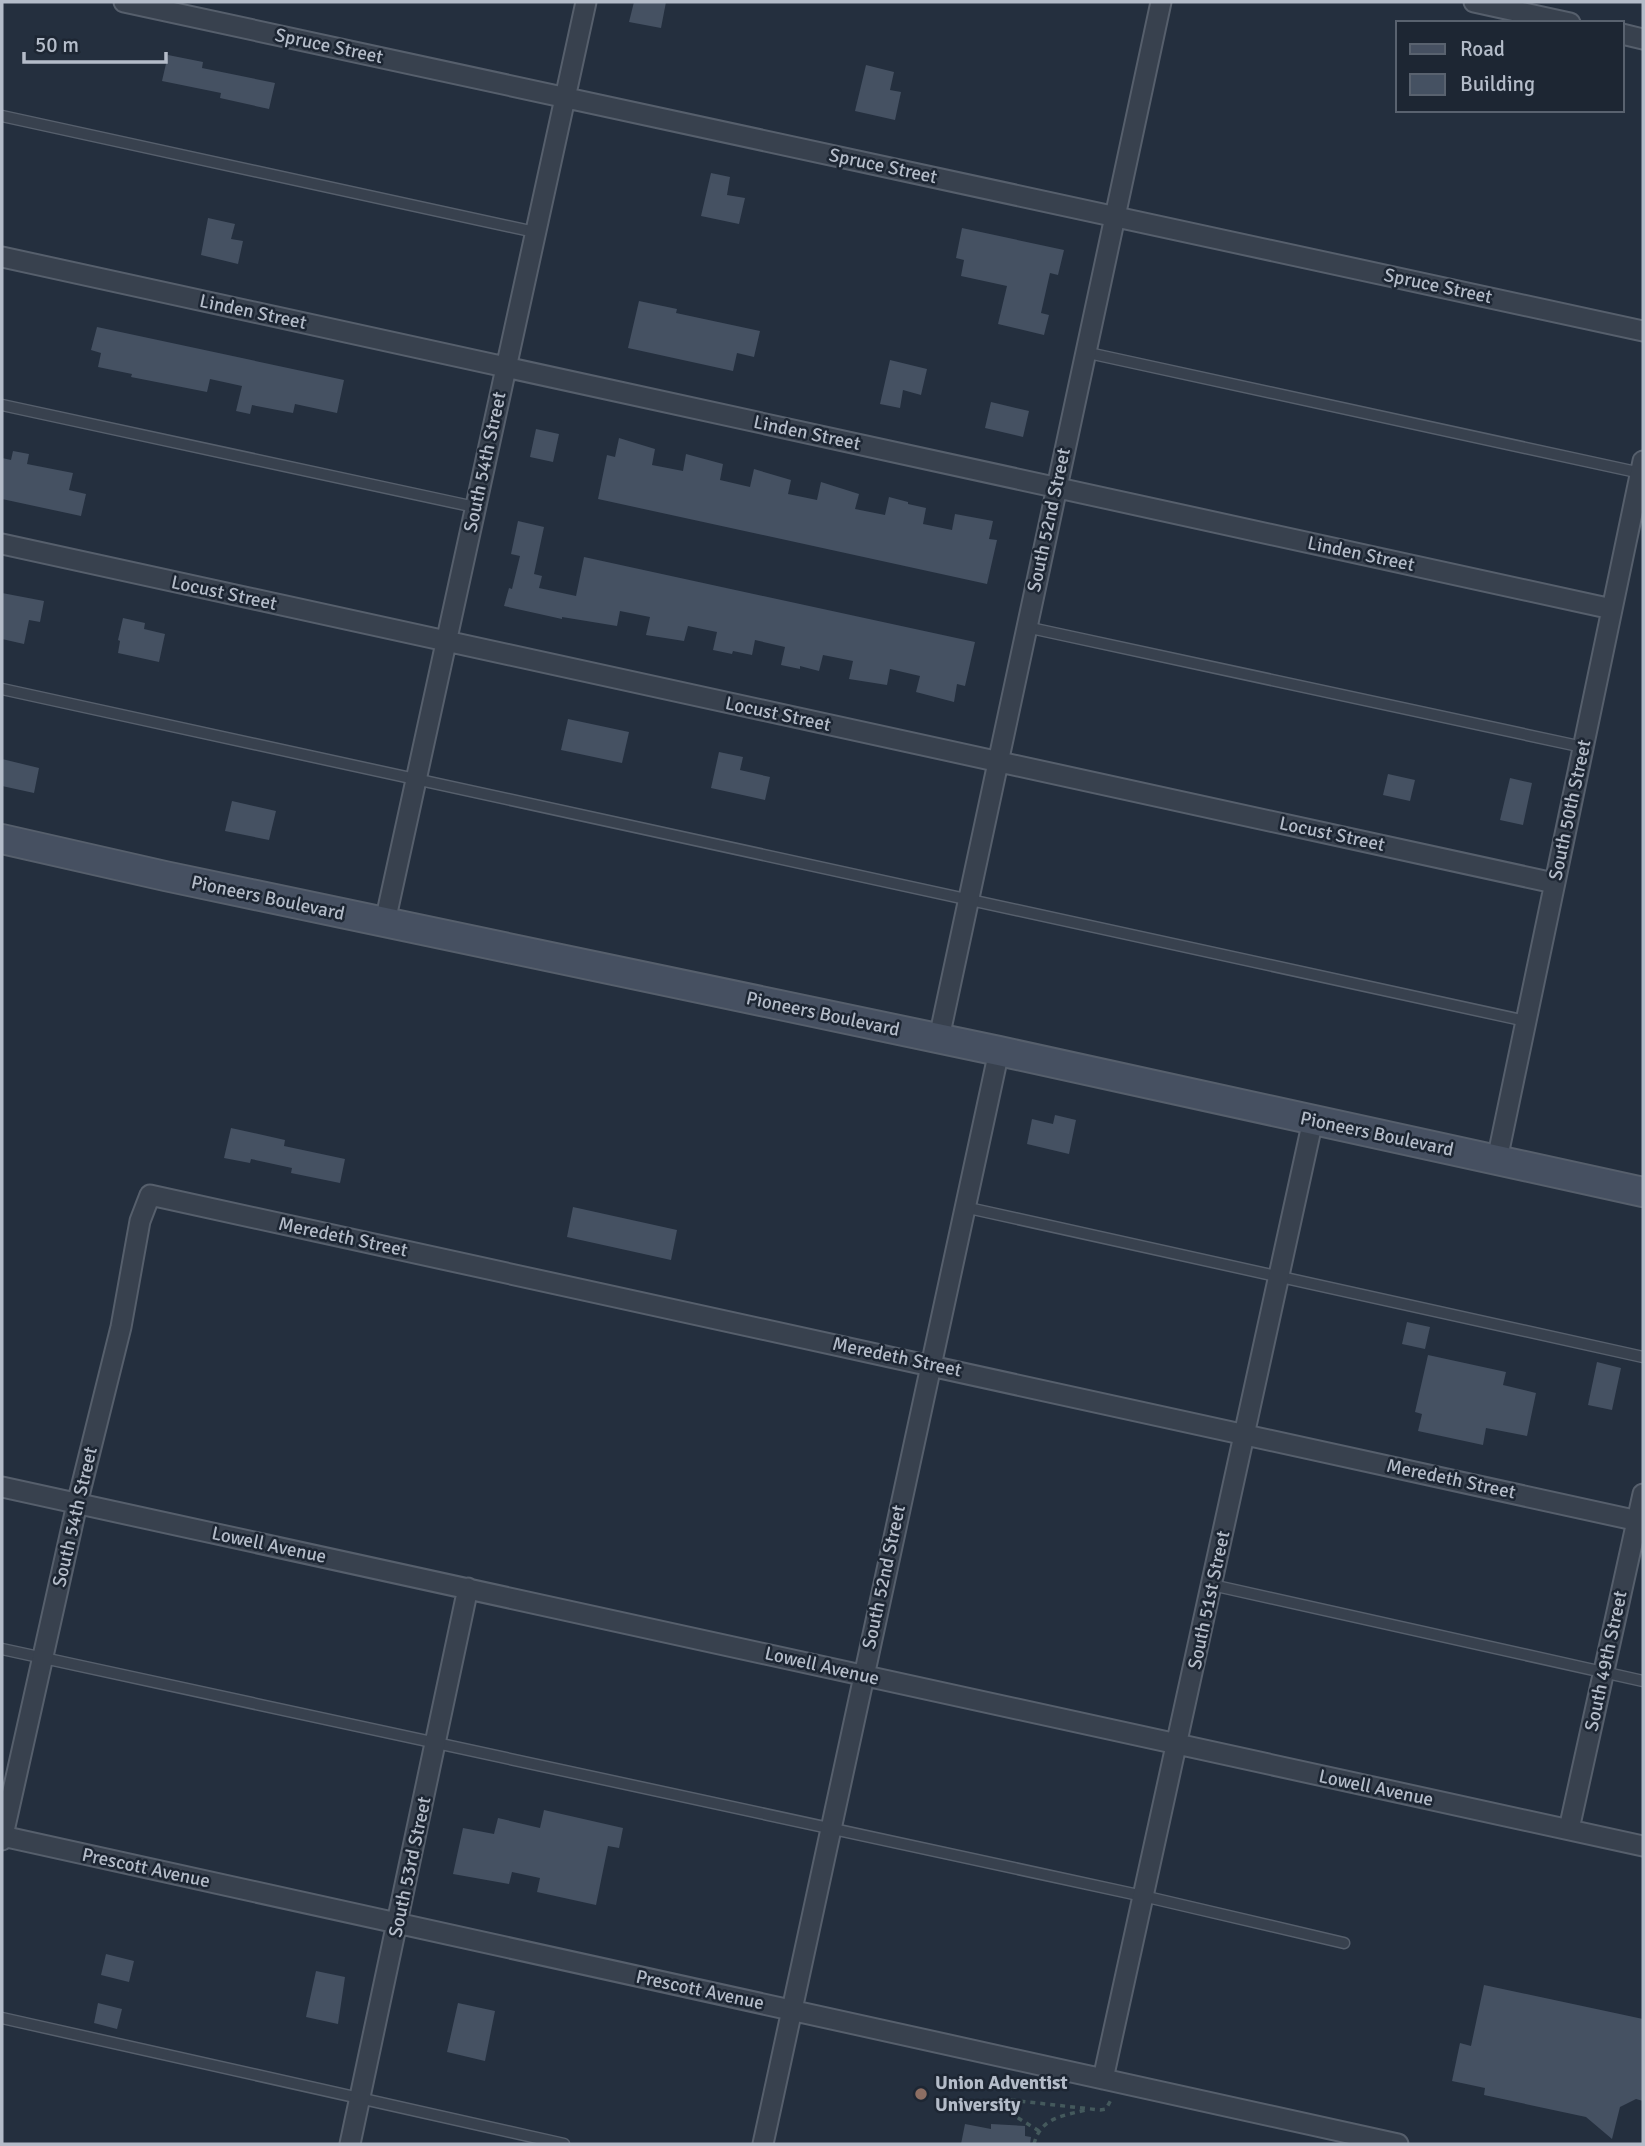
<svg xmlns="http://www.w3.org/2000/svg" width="1645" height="2146" font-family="Signika,sans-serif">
<rect width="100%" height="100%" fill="#242f3e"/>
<!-- building -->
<path fill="#455162" d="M634 2H666L661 28 629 22Z
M168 55 203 62 202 68 275 83 269 109 220 98 221 93 162 81Z
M866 65 894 72 890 90 901 92 895 120 855 111Z
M711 173 730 177 727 195 745 198 739 224 701 216Z
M208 218 235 224 231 239 243 241 238 264 201 255Z
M962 228 1064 250 1058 275 1050 273 1041 313 1049 315 1044 335 998 324 1007 286 961 276 964 260 956 258Z
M639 301 677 309 676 313 760 331 754 357 737 353 733 371 628 348Z
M97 327 344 380 337 413 295 404 293 413 252 405 250 414 236 411 242 386 210 379 207 392 131 377 132 374 98 367 101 353 91 350Z
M890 360 927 369 921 395 903 390 900 408 880 404Z
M991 402 1029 411 1023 437 985 428Z
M536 429 559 434 553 462 530 457Z
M619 438 655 449 652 465 683 471 686 454 723 464 720 480 750 487 754 469 791 480 788 494 817 500 821 482 859 494 855 509 885 515 889 497 908 502V504L926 508 923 524 952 530 955 514 993 521 989 539 997 540 987 584 598 499 607 455 615 457Z
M13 451 29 454 27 464 73 473 69 490 86 494 81 516 2 499V458L11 460Z
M518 521 544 527 534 574 542 576 539 588 576 596 584 557 975 642 965 686 957 684 954 702 916 692 920 676 890 669 887 685 849 679 853 661 823 655 819 671 800 666V669L781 665 785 647 755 640 752 655 733 651 732 654 713 650 717 632 688 626 684 641 646 635 650 617 620 611 617 626 562 617V619L504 606 509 588 512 589 520 556 511 554Z
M2 593 44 601 40 622 29 620 24 644 2 639Z
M123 618 145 623 144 629 165 634 159 662 118 653 120 641 118 640Z
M568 719 629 732 622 763 561 750Z
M719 752 743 757 740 770 770 777 765 800 711 788Z
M2 759 39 768 34 793 2 786Z
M1388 774 1415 780 1410 801 1383 795Z
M1510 778 1532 783 1523 825 1500 820Z
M232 801 276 811 269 840 225 831Z
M1055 1115 1076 1120 1069 1154 1027 1144 1032 1119 1053 1124Z
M231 1128 285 1140 284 1146 345 1159 340 1183 291 1173 292 1168 251 1159 250 1163 224 1158Z
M573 1207 677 1230 671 1260 567 1237Z
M1407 1322 1430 1327 1425 1349 1402 1344Z
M1428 1355 1506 1372 1503 1385 1536 1393 1527 1436 1486 1428 1483 1445 1418 1431 1422 1414 1415 1412Z
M1597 1362 1621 1368 1612 1410 1588 1405Z
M544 1810 623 1828 619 1848 608 1846 596 1905 537 1892 540 1878 512 1872 509 1884 453 1874 463 1828 494 1834 498 1818 540 1828Z
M106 1954 134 1961 129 1982 101 1975Z
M316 1971 345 1977 338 2024 306 2017Z
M1484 1985 1643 2019V2101L1636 2099 1620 2107 1612 2139 1586 2117 1484 2095 1485 2088 1452 2081 1460 2043 1471 2046Z
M98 2003 122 2009 117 2029 94 2023Z
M458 2003 495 2011 485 2061 447 2052Z
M965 2124 991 2129V2124L1025 2126V2136L1031 2137 1030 2144H961Z"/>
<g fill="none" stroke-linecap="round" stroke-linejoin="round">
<!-- service casing -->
<g stroke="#565f6c" stroke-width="13">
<path id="service" d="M2 116 535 232
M1084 352 1641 473
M2 405 475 507
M1026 627 1583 747
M2 689 1526 1021
M964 1207 1643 1357
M1212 1585 1643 1681
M2 1649 1143 1896 1344 1943
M2 2018 564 2144"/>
</g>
<!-- minor casing -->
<g stroke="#565f6c" stroke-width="23">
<path id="minor" d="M124 2 1643 331
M1474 2 1570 23
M1622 34 1643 39
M2 257 1612 609
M2 544 1554 883
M385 922 586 2
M939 1038 1161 2
M1497 1160 1643 461
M2 1487 1643 1846
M1569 1829 1643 1494
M2 1836 1398 2144
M2 1840 77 1504 121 1327 140 1221 150 1195 1643 1522
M1103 2079 1313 1120
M350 2144 468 1588
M763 2144 999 1051"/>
</g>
<!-- secondary casing -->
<g stroke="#565f6c" stroke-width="32">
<path id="secondary" d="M2 839 165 876 999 1051 1643 1192"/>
</g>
<!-- path -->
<path stroke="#44595c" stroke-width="3.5" stroke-dasharray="5 5" stroke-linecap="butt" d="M1039 2131 1007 2111V2105L1010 2100 1100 2110 1106 2109 1112 2098
M1034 2144C1041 2116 1065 2116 1089 2109"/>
<!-- service -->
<use href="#service" stroke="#38414e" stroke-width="10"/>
<!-- minor -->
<use href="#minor" stroke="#38414e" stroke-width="19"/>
<!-- secondary -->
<use href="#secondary" stroke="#465061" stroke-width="28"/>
</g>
<!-- markers -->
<circle fill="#8d6e63" stroke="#1d2633" stroke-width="2.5" cx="921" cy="2094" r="7"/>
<g text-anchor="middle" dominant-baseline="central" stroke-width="5" stroke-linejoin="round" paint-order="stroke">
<!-- street labels -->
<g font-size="19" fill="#b4bcc9" stroke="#1d2633">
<text transform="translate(329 46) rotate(12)">Spruce Street</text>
<text transform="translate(883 166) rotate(12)">Spruce Street</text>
<text transform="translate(1438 286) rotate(12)">Spruce Street</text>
<text transform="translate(253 312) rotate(12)">Linden Street</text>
<text transform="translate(807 433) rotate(12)">Linden Street</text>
<text transform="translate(485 462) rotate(-78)">South 54th Street</text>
<text transform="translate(1049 520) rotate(-78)">South 52nd Street</text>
<text transform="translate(1361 554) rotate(12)">Linden Street</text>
<text transform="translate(224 593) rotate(12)">Locust Street</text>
<text transform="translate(778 714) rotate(12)">Locust Street</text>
<text transform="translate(1570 810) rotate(-78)">South 50th Street</text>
<text transform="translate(1332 834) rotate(12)">Locust Street</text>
<text transform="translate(268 898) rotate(12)">Pioneers Boulevard</text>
<text transform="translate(823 1014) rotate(12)">Pioneers Boulevard</text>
<text transform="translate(1377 1134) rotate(12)">Pioneers Boulevard</text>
<text transform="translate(343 1237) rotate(12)">Meredeth Street</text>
<text transform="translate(897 1357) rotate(12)">Meredeth Street</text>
<text transform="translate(1451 1479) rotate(12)">Meredeth Street</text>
<text transform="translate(75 1517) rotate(-77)">South 54th Street</text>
<text transform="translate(269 1545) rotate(12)">Lowell Avenue</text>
<text transform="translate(884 1577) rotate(-78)">South 52nd Street</text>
<text transform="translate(1209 1600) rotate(-78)">South 51st Street</text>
<text transform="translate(1606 1661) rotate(-78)">South 49th Street</text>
<text transform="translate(822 1666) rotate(13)">Lowell Avenue</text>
<text transform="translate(1376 1788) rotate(12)">Lowell Avenue</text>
<text transform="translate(410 1867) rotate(-78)">South 53rd Street</text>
<text transform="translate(146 1868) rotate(12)">Prescott Avenue</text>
<text transform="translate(700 1990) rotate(12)">Prescott Avenue</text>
</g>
<!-- poi labels -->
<g font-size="19" font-weight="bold" fill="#b4bcc9" stroke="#1d2633" text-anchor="start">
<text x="935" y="2083">Union Adventist<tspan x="935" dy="22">University</tspan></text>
</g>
</g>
<!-- border -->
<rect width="1645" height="2146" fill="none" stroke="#b4bcc9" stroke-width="7"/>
<!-- legend -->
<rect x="1396" y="21" width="228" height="91" fill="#1d2633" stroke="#59626f" stroke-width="2"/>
<rect x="1410" y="44" width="35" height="10" fill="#465061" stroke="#59626f" stroke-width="2"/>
<text x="1460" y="56" font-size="21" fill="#b4bcc9">Road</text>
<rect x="1410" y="74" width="35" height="21" fill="#455162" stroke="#59626f" stroke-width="2"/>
<text x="1460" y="91" font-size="21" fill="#b4bcc9">Building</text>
<!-- scale -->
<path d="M24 52v10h142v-10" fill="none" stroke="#b4bcc9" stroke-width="3.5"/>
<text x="35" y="52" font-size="21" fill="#b4bcc9" stroke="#1d2633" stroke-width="5" paint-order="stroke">50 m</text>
</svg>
